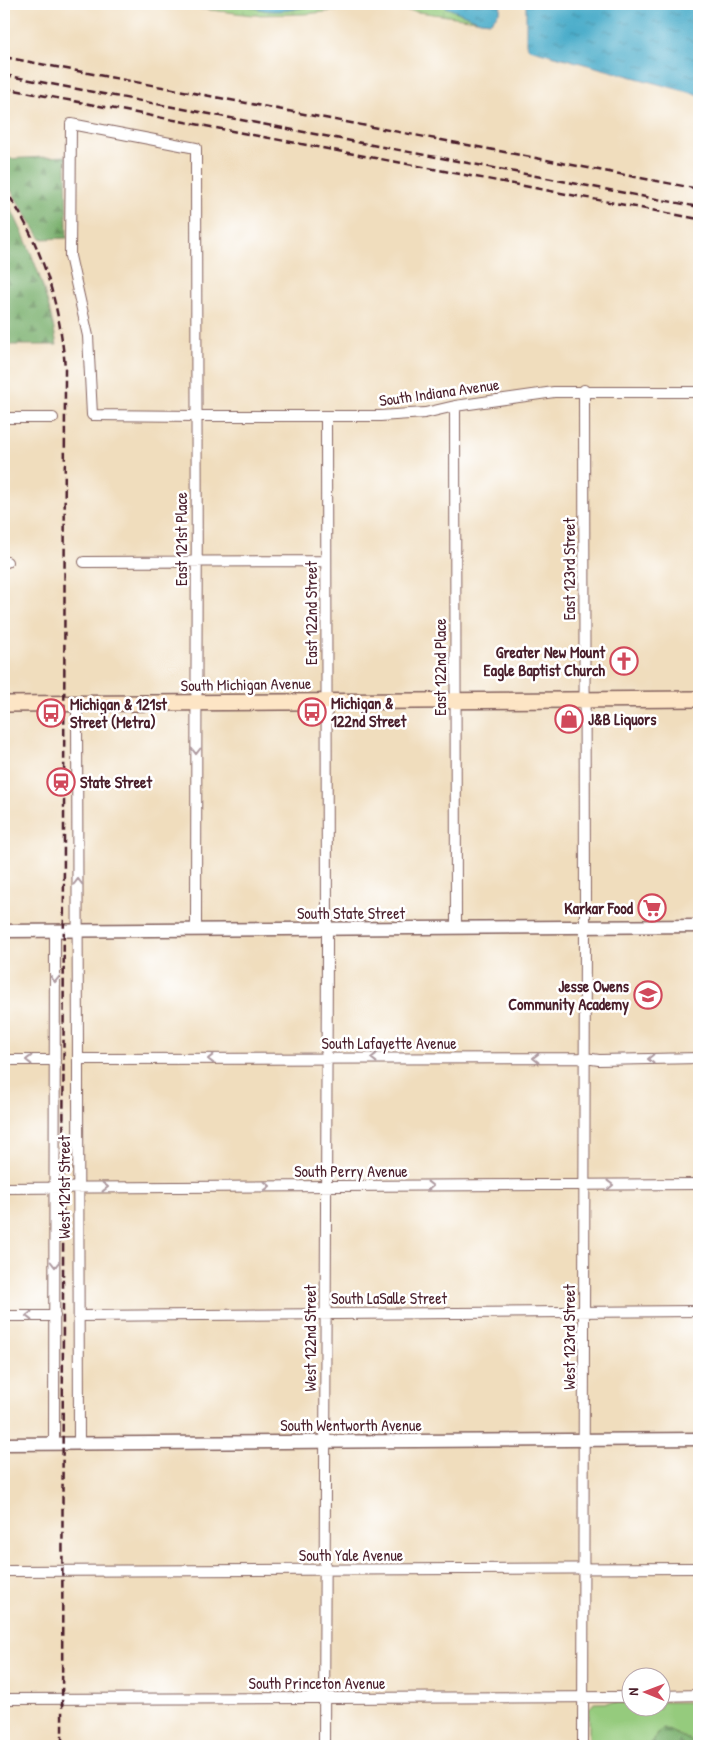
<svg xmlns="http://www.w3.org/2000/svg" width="703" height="1750" font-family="'Patrick Hand',sans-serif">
<defs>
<pattern id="forest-firs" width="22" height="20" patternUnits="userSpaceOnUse" patternTransform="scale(1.25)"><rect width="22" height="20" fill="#78af6c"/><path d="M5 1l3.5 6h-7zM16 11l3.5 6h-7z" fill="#648e59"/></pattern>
<pattern id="wetland-marsh" width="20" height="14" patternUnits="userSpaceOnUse" patternTransform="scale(1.25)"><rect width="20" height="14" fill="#95cb7d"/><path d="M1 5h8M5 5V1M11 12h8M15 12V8" fill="none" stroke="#82ae6c"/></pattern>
<pattern id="water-ripples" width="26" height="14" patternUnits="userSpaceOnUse" patternTransform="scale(1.25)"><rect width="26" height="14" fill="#49acc9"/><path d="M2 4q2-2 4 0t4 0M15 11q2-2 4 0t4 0" fill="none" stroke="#3f8ba3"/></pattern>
</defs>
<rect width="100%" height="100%" fill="#fff"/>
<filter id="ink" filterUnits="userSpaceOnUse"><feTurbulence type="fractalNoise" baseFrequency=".02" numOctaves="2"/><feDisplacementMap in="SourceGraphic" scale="10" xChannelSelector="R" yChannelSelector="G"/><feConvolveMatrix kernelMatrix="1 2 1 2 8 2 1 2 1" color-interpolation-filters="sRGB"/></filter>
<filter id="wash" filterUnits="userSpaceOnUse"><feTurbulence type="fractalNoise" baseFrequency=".0096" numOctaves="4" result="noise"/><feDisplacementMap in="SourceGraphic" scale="20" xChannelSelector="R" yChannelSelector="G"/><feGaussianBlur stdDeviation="1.12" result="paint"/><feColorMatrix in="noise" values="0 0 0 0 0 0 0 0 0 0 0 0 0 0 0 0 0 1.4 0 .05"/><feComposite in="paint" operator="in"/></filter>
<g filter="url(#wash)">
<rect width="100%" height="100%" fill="#f0ddbd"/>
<!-- green -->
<path fill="#95cb7d" stroke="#707554" d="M630 1702V1708H660L661 1702H699V1746H589V1709L594 1703Z"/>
<!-- forest -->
<path fill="url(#forest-firs)" stroke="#61674c" d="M66 156 67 238 41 239 4 179V159Z
M7 201C31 247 48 293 57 345H5Z
M663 1728 699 1744V1746H648Z"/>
<!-- wetland -->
<path fill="url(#wetland-marsh)" stroke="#707554" d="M162 4H500L491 22 411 11 363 8 305 14 252 15Z"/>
<!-- water -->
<path fill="url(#water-ripples)" stroke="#4a667a" d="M246 4H317C294 10 268 16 246 4Z
M449 4H501L500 11 491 22 480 21 445 7Z
M526 4H699V95L529 49 526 44Z"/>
</g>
<g filter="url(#ink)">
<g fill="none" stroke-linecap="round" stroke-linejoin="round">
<!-- minor casing -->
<g stroke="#84625e" stroke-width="12">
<path id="minor" d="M455 406 456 928
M4 418H53
M4 562H7
M84 562 325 561
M77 703 79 1443
M196 930C198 669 196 409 196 148L71 124 70 256 88 336 92 415 196 416H380L425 413 455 406 554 392H699
M79 1059 585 1058 599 1060 699 1058
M4 1060H55
M4 1188 699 1184
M4 1316H55
M79 1316 699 1311
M54 1443 55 931
M4 1571 699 1568
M660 1696 699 1695
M4 1699 630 1697
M324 1746 327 945 326 416
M583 1746 585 915 584 390"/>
</g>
<!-- tertiary casing -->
<g stroke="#84625e" stroke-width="15">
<path id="tertiary" d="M4 931 699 926
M4 1444 699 1439"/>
</g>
<!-- secondary casing -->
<g stroke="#84625e" stroke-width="18">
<path id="secondary" d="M4 704 699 699"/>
</g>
<!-- minor -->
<use href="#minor" stroke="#fff" stroke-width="10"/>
<!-- tertiary -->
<use href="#tertiary" stroke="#fff" stroke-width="12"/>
<!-- secondary -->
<use href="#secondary" stroke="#fde5c5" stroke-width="15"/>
<!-- rail -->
<path stroke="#4a1f2b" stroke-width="2.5" stroke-dasharray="8 4" stroke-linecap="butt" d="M4 57 699 189
M4 75 699 207
M4 88 699 219
M4 188C41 242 60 302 65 368L62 1746"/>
</g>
<!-- one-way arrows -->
<defs><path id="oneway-chevron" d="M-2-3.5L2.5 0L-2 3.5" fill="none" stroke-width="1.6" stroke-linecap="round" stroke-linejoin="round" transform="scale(1.25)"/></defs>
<g stroke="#ae9aa0">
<use href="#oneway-chevron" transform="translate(196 751) rotate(90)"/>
<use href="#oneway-chevron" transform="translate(78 882) rotate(-90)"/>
<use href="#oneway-chevron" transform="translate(55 979) rotate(90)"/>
<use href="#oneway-chevron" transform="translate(374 1058) rotate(180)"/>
<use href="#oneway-chevron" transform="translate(536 1058) rotate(180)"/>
<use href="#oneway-chevron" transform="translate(211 1059) rotate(180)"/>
<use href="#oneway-chevron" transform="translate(651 1059) rotate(179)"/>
<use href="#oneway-chevron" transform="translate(29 1060) rotate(180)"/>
<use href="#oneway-chevron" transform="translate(610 1185) rotate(-1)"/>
<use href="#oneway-chevron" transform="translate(267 1186)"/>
<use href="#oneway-chevron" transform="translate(430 1186)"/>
<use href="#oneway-chevron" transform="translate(105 1187)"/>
<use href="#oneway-chevron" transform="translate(55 1264) rotate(90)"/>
<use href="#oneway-chevron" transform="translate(29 1316) rotate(180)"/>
</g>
</g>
<!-- icons -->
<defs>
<g id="church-ring" transform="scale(1.4375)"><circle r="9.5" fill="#fff" stroke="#d1495b" stroke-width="1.5"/><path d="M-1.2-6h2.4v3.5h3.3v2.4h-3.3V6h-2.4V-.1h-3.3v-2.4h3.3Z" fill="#d1495b"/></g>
<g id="bus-ring" transform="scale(1.4375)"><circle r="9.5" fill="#fff" stroke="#d1495b" stroke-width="1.5"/><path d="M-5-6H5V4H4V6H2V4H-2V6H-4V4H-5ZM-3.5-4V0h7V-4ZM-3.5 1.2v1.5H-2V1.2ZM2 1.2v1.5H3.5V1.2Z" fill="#d1495b"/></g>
<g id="shop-ring" transform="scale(1.4375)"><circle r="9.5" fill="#fff" stroke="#d1495b" stroke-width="1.5"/><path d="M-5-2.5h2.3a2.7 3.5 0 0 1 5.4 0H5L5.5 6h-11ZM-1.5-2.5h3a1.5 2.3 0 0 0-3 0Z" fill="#d1495b"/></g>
<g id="station-ring" transform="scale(1.4375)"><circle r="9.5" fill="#fff" stroke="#d1495b" stroke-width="1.5"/><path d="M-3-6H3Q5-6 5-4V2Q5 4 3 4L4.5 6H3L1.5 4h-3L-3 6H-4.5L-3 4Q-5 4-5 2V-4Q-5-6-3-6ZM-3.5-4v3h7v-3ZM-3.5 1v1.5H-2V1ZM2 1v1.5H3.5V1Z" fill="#d1495b"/></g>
<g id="supermarket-ring" transform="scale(1.4375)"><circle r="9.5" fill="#fff" stroke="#d1495b" stroke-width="1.5"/><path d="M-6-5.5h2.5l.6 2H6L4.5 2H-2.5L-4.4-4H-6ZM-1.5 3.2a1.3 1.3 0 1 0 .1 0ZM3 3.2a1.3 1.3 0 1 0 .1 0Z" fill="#d1495b"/></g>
<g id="school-ring" transform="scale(1.4375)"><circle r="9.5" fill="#fff" stroke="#d1495b" stroke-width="1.5"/><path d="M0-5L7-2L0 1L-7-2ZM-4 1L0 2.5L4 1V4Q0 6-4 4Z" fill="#d1495b"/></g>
</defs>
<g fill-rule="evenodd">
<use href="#church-ring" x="624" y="661"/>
<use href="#bus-ring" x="312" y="712"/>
<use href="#bus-ring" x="51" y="713"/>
<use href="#shop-ring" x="569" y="719"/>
<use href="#station-ring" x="61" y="782"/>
<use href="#supermarket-ring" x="652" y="908"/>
<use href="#school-ring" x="648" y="995"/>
</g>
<g text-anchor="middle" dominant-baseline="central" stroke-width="5" stroke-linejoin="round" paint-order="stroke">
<!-- street labels -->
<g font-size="16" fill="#4a1f2b" stroke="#fff">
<text transform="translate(439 392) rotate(-8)">South Indiana Avenue</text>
<text transform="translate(181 539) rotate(-90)">East 121st Place</text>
<text transform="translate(569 569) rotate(-90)">East 123rd Street</text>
<text transform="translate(311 613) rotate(-90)">East 122nd Street</text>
<text transform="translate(440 667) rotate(-90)">East 122nd Place</text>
<text transform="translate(246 684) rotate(-1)">South Michigan Avenue</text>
<text x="351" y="913">South State Street</text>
<text x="389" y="1043">South Lafayette Avenue</text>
<text x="351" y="1171">South Perry Avenue</text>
<text transform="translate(64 1187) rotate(-90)">West 121st Street</text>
<text x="389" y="1298">South LaSalle Street</text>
<text transform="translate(569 1337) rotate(-90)">West 123rd Street</text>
<text transform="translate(310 1338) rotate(-90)">West 122nd Street</text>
<text x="351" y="1425">South Wentworth Avenue</text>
<text x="351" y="1555">South Yale Avenue</text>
<text x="317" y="1683">South Princeton Avenue</text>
</g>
<!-- poi labels -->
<g font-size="16" font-weight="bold" fill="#4a1f2b" stroke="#fff" text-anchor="start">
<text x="605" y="652" text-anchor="end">Greater New Mount<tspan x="605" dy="18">Eagle Baptist Church</tspan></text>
<text x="331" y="703">Michigan &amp;<tspan x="331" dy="18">122nd Street</tspan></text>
<text x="70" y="704">Michigan &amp; 121st<tspan x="70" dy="18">Street (Metra)</tspan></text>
<text x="588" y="719">J&amp;B Liquors</text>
<text x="80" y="782">State Street</text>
<text x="633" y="908" text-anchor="end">Karkar Food</text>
<text x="629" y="986" text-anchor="end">Jesse Owens<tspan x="629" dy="18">Community Academy</tspan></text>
</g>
</g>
<!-- margin -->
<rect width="703" height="1750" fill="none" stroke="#fff" stroke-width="20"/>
<!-- north arrow -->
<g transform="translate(646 1692) rotate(271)"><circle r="24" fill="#ffffff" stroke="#b7a5aa"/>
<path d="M0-4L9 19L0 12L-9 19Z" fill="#d1495b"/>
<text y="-8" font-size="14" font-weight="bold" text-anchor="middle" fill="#4a1f2b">N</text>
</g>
</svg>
